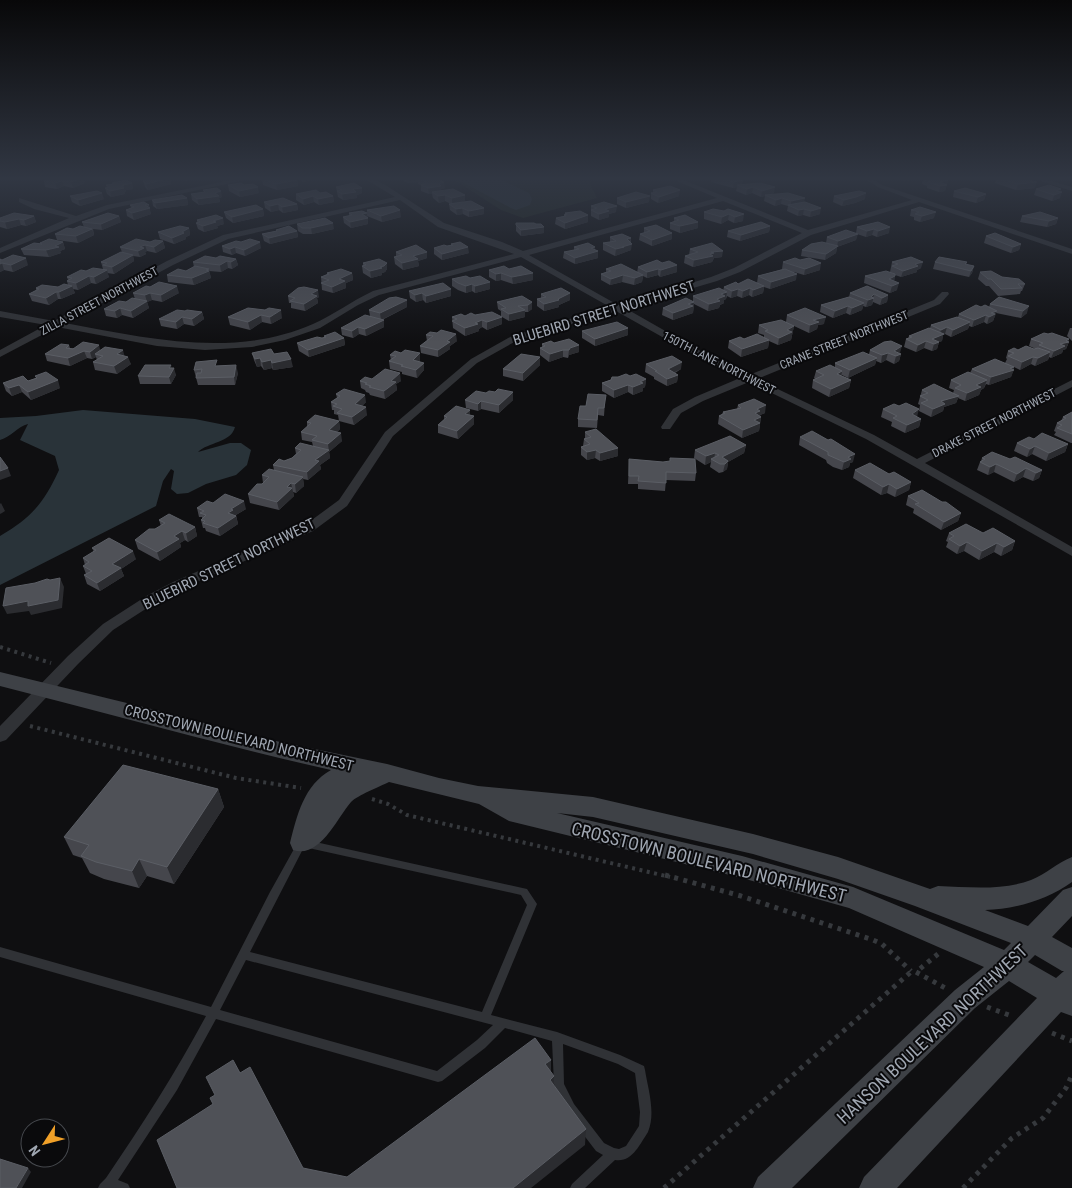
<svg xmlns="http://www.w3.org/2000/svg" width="1072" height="1188" font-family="'Roboto Condensed',sans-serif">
<rect width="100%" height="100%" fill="#0f0f11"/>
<!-- green -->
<path fill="#1c231c" d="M450 177H590L591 186 597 198 523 218 501 210Z"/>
<!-- water -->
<path fill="#293339" d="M495 177 529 193 532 199 530 205 516 210 511 208 460 181 457 177Z
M83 410 195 419 235 427C231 443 208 442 198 452L230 443H241L251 450 247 465 236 475 206 484 188 493 177 494 171 489 174 471 171 469 163 481 156 506 0 585V536C31 518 44 503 59 470L55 456 20 440 28 424C18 426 11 437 0 440V418L36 416Z"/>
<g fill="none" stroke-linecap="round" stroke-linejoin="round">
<!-- path-far1 -->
<path stroke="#36393d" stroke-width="4" stroke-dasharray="3 4.5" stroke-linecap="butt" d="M0 647 51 663
M30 726 236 778 301 788
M372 799 388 804 407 815 670 877"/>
<!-- path -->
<path stroke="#36393d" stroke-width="5" stroke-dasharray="4 5.5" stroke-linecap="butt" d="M665 875 741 896 873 940 882 944 911 971
M938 954 916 972 947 989
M987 1007 1009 1015
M1052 1033 1072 1041
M664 1188 912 971
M963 1188 1012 1138 1043 1118 1066 1088 1072 1075"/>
<!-- lane -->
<path fill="#303236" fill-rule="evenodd" d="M302 839 527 889 537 904 491 1015 557 1032 620 1055 644 1066 645 1070C648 1089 656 1113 648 1132 640 1144 632 1163 615 1160L585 1188H570L572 1184 603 1155 596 1151 566 1112 555 1088 554 1084 552 1041 505 1028 485 1048 442 1081 438 1082 216 1019 177 1090 118 1180 128 1184 130 1188H98L100 1184 106 1178C142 1125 176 1072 206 1016L0 957V947L211 1007 270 892 299 840ZM304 847 521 895 527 905 482 1012 250 952ZM246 960 493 1025 477 1040 437 1071 220 1010ZM563 1044 618 1064 635 1073 640 1112 639 1126 626 1146 619 1149 614 1148 604 1143 574 1104 564 1084Z"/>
<!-- street -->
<path fill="#303236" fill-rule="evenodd" d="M246 177H259L109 209 0 253V248L69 218 34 209 19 202V198L76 216 107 205Z
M362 177H370L387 186 444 223 502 242 523 251 717 198 667 177H676L808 230 912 200 878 187 862 177H870L882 185 1072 249V254L919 202 811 235 740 272 717 281 625 308 711 357 749 375 934 300 942 292H948L949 294 940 304 757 379 874 435 917 459 1072 380V387L925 463 1072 547V556L866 439 749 382 703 401 681 413 670 429H662L661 427 673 409 695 397 740 378 705 361 616 311 518 340 477 363 393 436 347 506 313 531 183 588 158 601 113 630 78 664 6 740 0 742V726L68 656 103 624 148 595 173 582 305 525 339 500 385 432 471 359 512 336 610 307 521 257 379 295 358 305 320 328 285 340 252 347 205 350 157 346 57 327 0 357V350L46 325 0 317V311L54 321 167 261 223 235 395 197ZM400 200 438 227 514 254 373 291C352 301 333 315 313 324 233 359 147 338 65 323L173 265 228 239ZM723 201 802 233 734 268 711 277 618 305 529 255Z
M1028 177H1038L1072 187V191Z"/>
<!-- secondary -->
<path fill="#3e4146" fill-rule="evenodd" d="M0 672 176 715 247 735 387 764 439 778 478 786 593 797 753 834 838 857 930 889 938 886C968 887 1002 891 1031 880 1046 874 1057 863 1072 857V882C1047 900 1016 909 985 910L1028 926 1063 890 1072 887V916L1052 937 1072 948V1016L1061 1012 897 1188H859L864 1177 1037 998 1009 981 975 1008 792 1188H753L758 1177 955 990 984 967 849 908 742 878 509 821 479 804 389 782C379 787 358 795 351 802 337 818 320 859 293 850L290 843C297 815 304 785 331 770 220 745 110 714 0 686ZM557 813 593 817 753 854 838 879 915 906 1011 943 1004 950 853 887 742 856ZM1035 955 1062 971H1064L1056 978 1028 962Z"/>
</g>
<!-- wall -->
<path fill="#45464c" d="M61 177 85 183 73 188 64 186 57 189 45 187 44 181Z
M142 177 170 178 171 184 148 190 145 187Z
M180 177H210L185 181Z
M298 177H324L303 182Z
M401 177H434L445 188 441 189V191L465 201 458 203 484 208V214L469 217 463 214 457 215 450 210 449 204H451L445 201 439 203 433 198 432 194H429L421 191V185L418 184V182L409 183 401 180Z
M711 177H732L743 180 742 184 774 193 769 195 804 202 820 214 810 217 803 215 798 216 787 211 788 206 781 204 775 206 764 201 765 196 761 197 752 193 746 195 736 191 737 187 733 188 711 182 712 177Z
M897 177H921L913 178 912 180 903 181Z
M972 177H990L989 178 982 180Z
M923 178 948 180 945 191 939 192 927 188V186L922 184Z
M997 178 1035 188 1016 190 995 183Z
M262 179 297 180 298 186 277 190 263 185Z
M112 183H132L133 189 126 190V191L125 192V194L111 197 107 194 105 188H107L106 185 112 184Z
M228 185 259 193 240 197 229 191Z
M336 187 362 188V193L357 195V198L343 200 338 197Z
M1036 189H1061L1060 192V198L1052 201 1034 195Z
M203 190 222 197 219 198 220 202 199 205 192 200 191 194 204 192Z
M653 190 679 196 658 203 651 199V193H653Z
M954 191 986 194 984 200 976 203 953 197Z
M320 193 333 196 334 202 319 205 314 202 304 205 296 200V194Z
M70 196 104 199 80 206 72 202Z
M834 196 865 199 855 203 842 206 833 202Z
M187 198 188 205 157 209 153 206 152 200Z
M617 198 649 202 626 208 617 204Z
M264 202 297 204 298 210 283 213 279 210 271 212 265 208Z
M130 205 149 208 151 214 134 220 127 216 126 210 131 208Z
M591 206 616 212 609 214V217L599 220 591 216Z
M263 209 264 216 233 223 226 218 224 212Z
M367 210 401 217 382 222 367 216Z
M911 210 934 218 920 222 914 220V217L910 216Z
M724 211 743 221 734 223 728 220 721 224 704 219V212Z
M349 213H367L368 224 351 228 344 223 343 217 349 216Z
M565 213 588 215V222L565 229 555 224 556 218 564 216Z
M34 216 36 222 26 226 21 225 7 229 0 227V218Z
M119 216 121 222 102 230 93 229 94 235 78 243 57 240 55 234 84 227 82 222Z
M1022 216 1058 218 1056 224 1047 227 1020 222Z
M674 218 698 222V228L680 233 670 229V223L674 221Z
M197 220 224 224 217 226 218 228 204 232 198 229 196 223H197Z
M878 222 889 233 877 237 872 235 866 237 857 234 856 240 837 247 836 253 825 260 801 256 802 250 826 243 827 237 856 233 857 227Z
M516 223 536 224 544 227V233L521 236 516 231Z
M297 224 334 229 312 234H303L298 231Z
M770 226 769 232 740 241 727 237 728 231Z
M189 228 190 235 186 237V239L174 244 160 239 158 232Z
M644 228 672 233V239L652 246 639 240 640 234 644 233Z
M276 230 297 231 298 237 270 244 264 241 262 234 276 231Z
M986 236 1021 244 1019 250 1011 253 984 243Z
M610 237 631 238V250L615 256 603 250V243L610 242Z
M163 241 165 248 156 253 147 251 145 252 146 254 140 257 133 256 134 261 114 274 107 273 109 277 96 284 91 283 78 290 73 289 75 293 61 299H58L49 305 32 301 29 294 36 290V288L58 287 68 285 67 281 68 280 67 277 86 271 104 270 103 269 101 262 122 252 120 247 150 242Z
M63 242 65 249 60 251 61 253 49 257 24 255 21 249 41 244Z
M451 244 469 253 442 260 434 254V248L447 246 451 245Z
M222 246 261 248 245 256 236 253 232 255 223 252Z
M574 247H595V250L598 251V258L575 264 563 258 564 252 574 250Z
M690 249 722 257 714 258 712 262 693 267 684 263 685 256 689 255Z
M396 252 427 258 418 261 419 266 403 270 395 264 394 257H396Z
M216 258 236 259 238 265 232 269 228 268 221 272 209 271 211 278 194 285 168 282 167 275 186 271 194 267 193 262Z
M2 260 28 265 13 272 4 270 0 272Z
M657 260 677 272 660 277 658 275 647 278 643 276 642 282 634 285 622 282 610 285 601 280V274L606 272V269L637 273 638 267Z
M783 262 820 270 804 275 794 272 796 280 770 289 764 287 763 293 752 297 749 295 742 298 737 296 731 298 727 296 726 299 724 300V303L720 305 719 308 708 311 694 304 693 313 673 320 662 315 663 308 693 301V296L723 291 724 287 738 284 757 283 758 276 783 269H782Z
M892 262 921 268 917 270V272L901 277 895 275 894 281 897 290 890 293 864 283 865 276 890 272Z
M935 262H967L966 265 974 266 972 273 969 277 933 269Z
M363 263 387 269 385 272 382 273V275L371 278 363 273 362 266H363Z
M509 269 533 280 513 284 501 280 496 281 489 277V270Z
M980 272 1002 277 1025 284 1022 291H1021L1020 294 998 296 989 286H986L978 279Z
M327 273H352L353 280 346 283V288L333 293 322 290 321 277 327 274Z
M452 279 490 289 475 293 472 291 466 293 458 290 452 286Z
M409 291 451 296 426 303 423 300 416 302 410 298Z
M133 293H179L162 302 152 300 147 302 149 308 133 318 122 315 117 318 106 316 104 309 135 299Z
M570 293V300L559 305V307L544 311 537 306V299L541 298V294Z
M850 293 888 295 887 302 880 305 873 302 872 305 866 307 863 306 862 310 850 315 846 313 833 318 820 312 821 305 849 297Z
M288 296 319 297 317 298 318 303 305 311 291 308V303H289Z
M522 296 532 309 528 312H525V317L509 321 502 317V324L487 330 482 327 479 329V331L465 336 453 328 452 317 475 315 501 316V311L498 309 497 302Z
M999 297 1027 313 1021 318 996 313 993 321 987 324 984 322 972 327 969 326 968 329 951 337 945 334 943 335 942 341 939 342 937 349 932 351 924 348 916 352 904 347 906 339H908L909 336 930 328 931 325 958 317 959 314 981 307H989L990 304Z
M407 307 382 320 384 327 366 336 359 334 353 338 342 335 341 328 370 316 369 310Z
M248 308 282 318 271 324 262 322 250 330 230 325 228 317Z
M185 311 202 312 204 319 194 326 184 324 177 329 161 326 159 319Z
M787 315 824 324 818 325 817 329 809 333 794 326 791 340 778 345 769 341 768 348 741 357 728 348 729 341 744 339 764 338V335L758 333 759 325 786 322Z
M628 328V335L595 346 582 338V331Z
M1070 328H1072V341L1067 336Z
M1048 334 1069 339 1068 342H1069L1066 349 1063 350 1062 353 1051 358 1049 357 1048 360 1035 366 1031 364 1020 370 1014 367 1011 377 989 385 986 384 984 388 981 390 979 395 965 401 958 398 956 403 944 407 943 411 931 417 919 411 920 405 918 404 922 390 953 393 954 390 949 388 951 380 970 373 972 369 1005 363 1007 359 1006 358 1008 351 1034 349H1036L1029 346 1031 339Z
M426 335 457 341 450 346V349L438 357 421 353 420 346 427 341Z
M324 336 344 338 345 345 309 357 299 351 297 343 322 338H324Z
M554 343 579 352 569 355 568 358 563 357 549 362 540 355V348L542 347V344Z
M69 345 70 348 101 350 124 356 131 364 117 374 95 370 93 362 97 360 96 357 92 359 87 358 70 366 47 361 45 354Z
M870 350 901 354 899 361 894 364 886 360 881 363 876 361 875 365 848 378 842 375 841 376 851 380 849 388 829 397 812 388 813 380 815 379 814 378 816 371 835 367V363L869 354Z
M252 353 274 354 293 367 273 370 272 368 264 370 261 366 257 367 254 360Z
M390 355 420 361 419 362 424 363V370L417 378 402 374V372L390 369 389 361 391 360Z
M540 357V365L523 381 503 376V369Z
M646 364 681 369 675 373 678 375 677 382 667 386 654 379V377L645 372Z
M218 366 238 373 235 385H198L194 370Z
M172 368 176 375 171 384H140L138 376Z
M35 376 60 388 31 400 22 392 12 396 6 391 3 383 28 381 36 378Z
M630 376 646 379 645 387 643 388V391L633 395 628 392 614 398 602 391V383L618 377Z
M372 379 401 381 396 384 397 390 385 399 370 395 369 393 366 392 365 390 361 388 360 381Z
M495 392H513V400L499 413 481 409 478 411 466 408 465 400 486 393Z
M336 394 366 402 362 406 367 415 354 425 339 421 338 415 334 414V410H332L331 402 337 398Z
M605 402 604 416 598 415 597 428 578 427V419L586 406Z
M738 405 765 413 760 415 761 417 759 431 742 438 718 424 719 416 722 414 723 412 737 409Z
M883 409 917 417 921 419 919 427 905 433 891 426 892 422 881 417Z
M1072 412V443H1071L1054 435 1056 432 1054 431 1057 423 1061 421 1063 417Z
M470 415 474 416V424L458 439 438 433V425L444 420V416Z
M339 421 340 429 337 432 342 441 329 452 330 458 320 465 321 469 308 480 303 479 304 486 296 493 293 492 294 496 279 510 250 503 248 494 263 483 262 475 274 470 273 465 292 458 296 454 295 448 313 446 312 442 302 440 301 432 307 427V422Z
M585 432 618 456 600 461 595 458 587 460 581 455V447L583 446 584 439 585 438Z
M800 437 853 462 850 463 849 467 842 470 833 467 827 463 826 460 799 445Z
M1034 439 1068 444 1065 452 1046 461 1032 454 1027 457 1014 451 1017 443Z
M746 445 744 453 728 462 727 469 723 472 719 473 710 467 711 462 705 465 694 458 695 450Z
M982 458 1010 459 1042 470 1039 478 1033 481 1023 477 1014 482 994 472 988 475 977 470 980 462 981 461Z
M629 459 696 473 695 481 666 480 665 491 638 489V484H628Z
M855 470 889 474 911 482 909 490 895 497 887 493 881 495 853 478Z
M908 496 961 513 958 521 941 530 913 513 914 509 906 505Z
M213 503 246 509 236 515 238 524 220 536 206 531 205 528H203L201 520 202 519V517H199L197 508Z
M159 520 195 527 197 536 188 542 185 540 180 543 181 547 160 561 138 549 135 540 161 526Z
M949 533H983L1015 541 1012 550 1001 556 994 552 979 560 964 551 957 554 946 547 948 542 946 541Z
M92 548 136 559 121 569 124 576 100 591 87 584 84 575 86 574 83 566 85 565 83 558 94 552Z
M218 789 224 807 174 884 147 876 139 888 104 879 90 873 82 858 73 855 64 837Z"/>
<!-- shaded-wall -->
<path fill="#2b2c30" d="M84 177 85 183 73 188 71 182Z
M184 177H210L185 181Z
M303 177H324L303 182Z
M408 177H432L418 178V182L409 183Z
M904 177H921L913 178 912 180 903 181Z
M983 177H990L989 178 982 180Z
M170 178 171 184 148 190 146 184Z
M297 180 298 186 277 190 276 184Z
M743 180 742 186 737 185V187L733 188 734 182Z
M948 180 945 191 939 192 940 186 939 182Z
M62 181 64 186 57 189 55 183Z
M444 182 445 188 441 189V192H432V194H429L428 188Z
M1037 182 1035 188 1016 190 1018 184Z
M132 183 133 189 126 190V191L125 192V194L111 197 110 191 121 186 123 185Z
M258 187 259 193 240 197 239 191Z
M753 187 752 193 746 195 747 189Z
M775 187 774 193 761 197 762 191Z
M362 188V193L357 195V198L343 200 342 194 353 189Z
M1061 189 1060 193 1062 192 1060 198 1052 201 1056 191Z
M680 190 679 196 658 203 659 197Z
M221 191 222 197 219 198 220 202 199 205 197 199Z
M102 193 104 199 80 206 78 200Z
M866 193 865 199 855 203 842 206 844 200Z
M986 194 984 200 976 203 978 197Z
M445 195V201L439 203 438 196Z
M465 195V201L452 204V198Z
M313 196 314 202 304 205 303 199Z
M333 196 334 202 319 205 318 199Z
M650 196 649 202 626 208V202Z
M187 198 188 205 157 209 155 203Z
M782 198 781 204 775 206 776 200Z
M805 198 804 204 791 206V201Z
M278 204 279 210 271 212 270 206Z
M297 204 298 210 283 213 282 207Z
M145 205H149L151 214 134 220 132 213Z
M617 206 616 212 609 214V217L599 220V214L605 209Z
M462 208 463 214 457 215 456 209Z
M484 208V214L469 217V211Z
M821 208 820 214 810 217 811 211Z
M263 209 264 216 233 223 232 217Z
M804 209 803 215 798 216 799 210Z
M400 210 401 217 382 222 381 216Z
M936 212 934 218 920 222 922 216Z
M367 213 368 224 351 228 350 222 362 214Z
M729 214 728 220 721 224 722 217Z
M744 214 743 221 734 223 735 217Z
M588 215V222L565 229V223Z
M34 216 36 222 26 226 24 220Z
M119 216 121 222 102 230 101 224Z
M223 218 224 224 217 226 218 228 204 232 203 226 213 221Z
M1058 218 1056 224 1047 227 1049 221Z
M19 219 21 225 7 229 5 222Z
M698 222V228L680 233V226Z
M333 223 334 229 312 234 311 228Z
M770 226 769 232 740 241 741 235Z
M544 227V233L521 236V230Z
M890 227 889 233 877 237 878 231Z
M189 228 190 235 186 237V239L174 244 172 238Z
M92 229 94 235 78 243 76 236Z
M874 229 872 235 866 237 867 231Z
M297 231 298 237 270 244 269 238Z
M672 233V239L652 246V240Z
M858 234 856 240 837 247 836 253 825 260 826 254 837 247 838 241Z
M631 238 630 244H632L631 250 615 256 616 249 622 247 627 239Z
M163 241 165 248 156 253 154 247Z
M63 242 65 249 60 251 61 253 49 257 46 250Z
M260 242 261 248 245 256 244 250Z
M1021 244 1019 250 1011 253 1013 247Z
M145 245 147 251 145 252 146 254 140 257 138 251 140 247Z
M235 247 236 253 232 255 230 249Z
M468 247 469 253 442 260V254Z
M595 247V252L598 251V258L575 264V258L591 248Z
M723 251 722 257 714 258 712 262 693 267 694 260 711 252Z
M427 252V258L418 261 419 266 403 270 402 263 413 256Z
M133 255 134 261 114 274 112 267Z
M26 258 28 265 13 272 11 265Z
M236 259 238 265 232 269 231 262Z
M227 261 228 268 221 272 220 265Z
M923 262 921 268 917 270V272L901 277 903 271 915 264Z
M2 263 4 270 0 272V264Z
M387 263V269L385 272 382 273V275L371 278 370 271Z
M821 263 820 270 804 275 805 269Z
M677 265V272L660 277 661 270Z
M974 266 972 273 969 277 971 271Z
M209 269 211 278 194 285 192 278Z
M658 269V275L647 278V272Z
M107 270 109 277 96 284 94 277Z
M352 273 353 280 346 283V288L333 293 332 287 339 279Z
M501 273V280L496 281V274Z
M533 273V280L513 284 512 277Z
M797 274 796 280 770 289 771 282Z
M623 275 622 282 610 285 611 279Z
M643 275 642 282 634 285 635 278Z
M89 276 91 283 78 290 76 283Z
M895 276 894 283 889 279Z
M490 282V289L475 293V286Z
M899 283 897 290 890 293 892 286Z
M472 284V291L466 293V286Z
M72 286 75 293 61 299 59 292Z
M177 286 179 293 162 302 161 295Z
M764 286 763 293 752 297 753 290Z
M750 288 749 295 742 298 743 291Z
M451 289V296L426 303V296Z
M738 289 737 296 731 298 732 291Z
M318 290 319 297 317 298 318 303 305 311 304 304 311 294Z
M56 292 58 299 49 305 46 298Z
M727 292 726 299 724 300V303L720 305 719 308 708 311 709 304 717 299 721 294Z
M150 293 152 300 147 302 149 308 133 318 131 311 147 302 145 295Z
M422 293 423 300 416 302 415 295Z
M570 293V300L559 305V307L544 311V304Z
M874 294 872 305 866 307 868 300Z
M888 295 887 302 880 305 882 298Z
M407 300V307L381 320 380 313Z
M532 302V309L528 312V305Z
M694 302 693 313 673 320V313L688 304Z
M864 303 862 310 850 315 852 308Z
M848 306 846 313 833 318 835 311Z
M1029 306 1027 313 1021 318 1023 311Z
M120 308 122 315 117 318 115 311Z
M281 310 282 318 271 324 270 317Z
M525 310V317L509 321V314Z
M997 311 993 321 987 324 989 317 991 313Z
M202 312 204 319 194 326 192 319Z
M261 315 262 322 250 330 248 322Z
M986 315 984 322 972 327 974 320Z
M182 317 184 324 177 329 176 322Z
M502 317V324L487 330V322Z
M826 317 824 324 818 325 817 329 809 333 810 325 813 320Z
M384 320V327L366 336 365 329Z
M482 320V327L479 329V331L465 336V328Z
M970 322 968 329 951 337 953 330Z
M794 326 791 340 778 345 779 338 787 330Z
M358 327 359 334 353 338 352 331Z
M947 327 945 334 943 335 942 341 939 342 937 349 932 351 934 344 932 339 939 336 941 330Z
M628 328V335L595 346V339Z
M456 334 457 341 450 346V349L438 357V350L447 341Z
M344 338 345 345 309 357 308 350Z
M1069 339 1068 342H1069L1066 349 1063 350 1062 353 1051 358 1054 351 1060 344Z
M769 340 768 348 741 357 742 349Z
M926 341 924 348 916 352 918 345Z
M99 345 101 353 95 354 96 357 92 359 90 352Z
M579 345V352L569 355 568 358 569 350 570 348Z
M902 346 900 353 894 351Z
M123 350 125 358 117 354Z
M563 350V357L549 362 550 354Z
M84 351 87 358 70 366 68 358Z
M1050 352 1048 360 1035 366 1038 358Z
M420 353V361L414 367 413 360Z
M888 353 886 360 881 363 882 355Z
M901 354 899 361 894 364 896 356Z
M128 357 131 364 117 374 114 366Z
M540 357V365L523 381V373Z
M1033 357 1031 364 1020 370 1022 362Z
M260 358 261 366 257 367 255 359Z
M877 358 875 365 848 378 850 370Z
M291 359 293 367 273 370 272 363Z
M271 360 272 368 264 370 262 362Z
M682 362 681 369 667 376 668 369Z
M424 363V370L417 378 416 370Z
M171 365 172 371 174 368 176 375 171 384 169 377V368Z
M236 365 238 373 235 385 234 377Z
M1014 367 1013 370H1014L1011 377 989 385 991 377Z
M842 371 841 379 837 374Z
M400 373 401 381 396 384 397 390 385 399 384 391 391 381Z
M678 375 677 382 667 386V379Z
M646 379 645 387 643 388V391L633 395V387L640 382Z
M58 380 60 388 31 400 28 392Z
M851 380 849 388 829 397 831 389Z
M987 380 984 388 981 390 979 395 965 401 967 393 976 385Z
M19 385 22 392 12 396 9 388Z
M628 385V392L614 398V390Z
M513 392V400L499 413V405Z
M365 395 366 402 356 412 355 404Z
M959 396 956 403 944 407 943 411 931 417 933 409 941 401Z
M481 401V409L478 411V404Z
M766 405 765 413 760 415 759 417H761L759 431 742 438 743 430 757 409Z
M366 407 367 415 354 425 352 417Z
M919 409 917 417 912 414Z
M470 410V417L465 414Z
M474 416V424L458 439 457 431Z
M921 419 919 427 905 433 907 425Z
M339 421 340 429 330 438 329 430Z
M341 433 342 441 329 452 328 444Z
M1068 444 1065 452 1046 461 1049 453Z
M746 445 744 453 728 462 727 469 723 472 725 464 722 457Z
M1035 446 1032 454 1027 457 1030 449Z
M618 448V456L600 461V453Z
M329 450 330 458 320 465 321 469 308 480 307 472 315 460Z
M596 450 595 458 587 460V452Z
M715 453 714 460 711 459V462L705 465 706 456Z
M855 454 853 462 850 463 849 467 842 470 844 462 848 457Z
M996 464 994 472 988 475 990 467Z
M8 468 11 476 0 480V471Z
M1026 468 1023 477 1014 482 1017 474Z
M1042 470 1039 478 1033 481 1036 473Z
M303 477 304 486 296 493 295 484Z
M911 482 909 490 895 497 897 489Z
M291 483 294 496 279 510 277 502 287 487Z
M889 484 887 493 881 495 883 487Z
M244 501 246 509 234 516H236L238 524 220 536 218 528 231 509Z
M1 503 5 511 2 513 0 514V504Z
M961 513 958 521 941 530 944 522Z
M195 527 197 536 188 542 186 533Z
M182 531 185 540 180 543 181 547 160 561 157 552 174 536Z
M1015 541 1012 550 1001 556 1004 547Z
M967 542 964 551 957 554 960 546Z
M997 543 994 552 979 560 982 551Z
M133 551 136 559 121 569 124 576 100 591 97 583 112 564Z
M60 578 64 587 62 608 31 615 29 611 7 614 3 606Z
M218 789 224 807 174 884 167 867Z
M139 859 147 876 139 888 132 871Z
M551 1060V1076L545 1064Z
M554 1076V1092L550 1080Z
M586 1129 585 1145 531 1188H513Z
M28 1168 31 1172 22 1188H16Z"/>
<!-- building -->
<path fill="#4f5157" stroke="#5b5e65" d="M61 177H84L71 182 62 181 55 183 44 181Z
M143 177H169L170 178 146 184 143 181 147 180Z
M272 177H292L297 180 276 184 262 179Z
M424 177H434L444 182 439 184 441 186 428 188 421 185 428 183 418 178Z
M716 177H732L743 180 734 182Z
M930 177H944L948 180 939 182 947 185 940 186 928 182 932 181 923 178Z
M999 177H1013L1037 182 1018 184 997 178Z
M126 180 132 183 123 185 124 186H121L124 188 110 191 105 188 110 187 106 185 114 184 112 183Z
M241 183 244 185 253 184 258 187 239 191 228 185Z
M354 183 362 188 353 189 356 192 342 194 337 191 342 190 336 187Z
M760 183 775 187 762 191 753 187 747 189 737 185Z
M1049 185 1061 189 1056 191 1062 192 1054 195 1036 189Z
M670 186 680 190 659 197 651 193 657 192 653 190Z
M217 188 221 191 215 193 219 196 197 199 191 194 205 192 203 190Z
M965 188 986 194 978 197 954 191Z
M453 189 465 195 452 198 445 195 438 196 432 192Z
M316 190 320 193 326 192 333 196 318 199 313 196 303 199 296 194Z
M97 191 102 193 78 200 70 196Z
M859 191 866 193 856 197 844 200 834 196Z
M636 192 650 196 626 202 617 198Z
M788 193 805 198 791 201 782 198 776 200 765 195Z
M182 195 187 198 155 203 152 200Z
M283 198 297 204 282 207 278 204 270 206 264 202Z
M471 201 484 208 469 211 462 208 456 209 449 204Z
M144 202 149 205H145L150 208 132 213 126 210 134 207 130 205Z
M604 202 617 206 605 209 609 211 599 214 591 210 597 208 591 206Z
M805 202 821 208 811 211 804 209 799 210 788 205Z
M256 205 263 209 232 217 224 212Z
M394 206 400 210 381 216 367 210Z
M920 207 936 212 922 216 915 214 919 212 911 210Z
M713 209 724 211 728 209 744 214 735 217 729 214 722 217 704 212Z
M362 211 367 213 362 214 368 218 350 222 343 217 352 215 349 213Z
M580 211 588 215 565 223 556 218 566 216 564 215 567 214 565 213Z
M1040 212 1058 218 1049 221 1022 216Z
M14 213 34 216 24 220 19 219 5 222 0 221V218Z
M108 213 119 216 101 224 82 222Z
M216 215 223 218 213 221 216 222 203 226 196 223 200 222 197 220Z
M685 215 698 222 680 226 670 223 679 220 674 218Z
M325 218 333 223 311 228H302L297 224Z
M761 222 770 226 741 235 728 231Z
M878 222 890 227 878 231 874 229 867 231 857 227Z
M516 223H534L536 224H541L544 227 521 230 516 225Z
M656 225 672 233 652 240 640 234 650 231 644 228Z
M80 226 92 229 76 236 55 234 67 228 73 229Z
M180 226 189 228 182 232 184 233 172 238 158 232Z
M289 226 297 231 269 238 262 234 277 231 276 230Z
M846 230 858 234 838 241 827 237Z
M995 233 1021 244 1013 247 986 236Z
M622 234 631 238 627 239 632 244 622 247H624L616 249 603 243 616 241 610 237Z
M49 239 63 242 55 246 59 247 46 250 21 249 34 243 42 244 40 243Z
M136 239 150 242 155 240 163 241 154 247 145 245 140 247 144 248 138 251 120 247Z
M250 239 260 242 244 250 235 247 230 249 222 246 236 241 241 242Z
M460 242 468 247 442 254 434 248 444 245 447 246 453 245 451 244Z
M822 242 838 246 826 254 802 250 811 244Z
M588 243 595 247 591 248 598 251 575 258 564 252 579 249 574 247Z
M712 243 723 251 711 252 714 253 710 254 713 256 694 260 685 256 698 252 690 249Z
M416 245 427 252 413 256 418 259 402 263 394 257 402 255 396 252Z
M121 252 133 255 112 267 103 265 107 263 101 262Z
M13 255 26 258 11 265 2 263 0 264V259L2 260Z
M205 256 216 258 220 256 236 259 231 262 227 261 220 265 193 262Z
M911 257 923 262 915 264 918 266 903 271 892 266 898 264 892 262Z
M939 257 967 262 965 264 974 266 971 271 935 262Z
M795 258 800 260 809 258 821 263 805 269 783 262Z
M379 259 387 263 384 266 380 267 382 268 370 271 362 266 366 265 363 263Z
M657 260 662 263 669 261 677 265 661 270 658 269 647 272 638 267Z
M621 264 643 275 635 278 623 275 611 279 601 274 611 271 606 269Z
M195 266 209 269 206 270 209 271 192 278 167 275 178 269 186 271Z
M504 266 509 269 521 266 533 273 512 277 501 273 496 274 489 270Z
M93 268 107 270 94 277 89 276 76 283 67 281 72 278 67 277 81 270 86 271Z
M341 269 352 273 339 279 345 281 332 287 321 283 329 280 321 277 329 274 327 273Z
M785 269 797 274 771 282 758 276Z
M886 271 895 274V276L889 279 899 283 892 286 865 276Z
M991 271 1002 277 1019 279 1025 284H1018L1022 288 1001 289 991 279H988L980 272Z
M466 276 470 278 480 276 490 282 475 286 472 284 466 286 458 283 452 279Z
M748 279 764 286 753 290 750 288 743 291 738 289 732 291 724 287 736 282 738 284Z
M159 282 177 286 161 295 150 293 145 295 133 293 146 286 150 287Z
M443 283 451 289 426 296 422 293 415 295 409 291Z
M64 284 72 286 59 292H56L46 298 29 294 39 289 36 288 42 285 58 287Z
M867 286 888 295 882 298 874 294 871 297 874 298 868 300 850 293Z
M304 287 318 290 311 294 317 296 304 304 290 301 295 298 288 296 298 288Z
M561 288 570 293 558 299 559 300 544 304 537 299 546 297 541 294Z
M719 288 727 292 721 294 725 296 717 299 720 301 709 304 693 296Z
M522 296 532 302 528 305 518 306 525 310 509 314 501 309 506 308 497 302Z
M396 297 407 300 380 313 369 310 389 298Z
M849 297 864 303 852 308 848 306 835 311 821 305Z
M999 297 1029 306 1023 311 990 304Z
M132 298 147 301 131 311 120 308 115 311 104 309 119 301 126 302Z
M686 298 694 302 688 304 693 306 673 313 663 308Z
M976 305 981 307 985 305 997 311 991 313 995 314 989 317 986 315 974 320 959 314Z
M248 308 265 310 269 308 281 310 270 317 261 315 248 322 228 317Z
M805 308 826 317 813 320 819 322 810 325 787 315Z
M177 310 185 311 187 310 202 312 192 319 182 317 176 322 159 319Z
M492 312 502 317 487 322 482 320 475 323 478 324 465 328 452 321 457 319 452 317 461 314 465 316 471 313 475 315Z
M365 315 384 320 365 329 358 327 352 331 341 328Z
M957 317 970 322 953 330 947 327 941 330 931 325Z
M781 320 794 326 787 330 792 332 779 338 765 331 768 330 759 325Z
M617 322 628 328 595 339 582 331Z
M929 328 944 334 932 339 939 342 934 344 926 341 918 345 906 339 912 337 909 336Z
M441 330 456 334 447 341 450 342 438 350 420 346 433 336 426 335 430 332 437 333Z
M335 332 344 338 308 350 297 343 317 337 322 338 326 337 324 336Z
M1044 333 1048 334 1052 333 1069 339 1066 341 1069 342 1060 344 1065 346 1054 351 1039 345 1043 343 1031 339Z
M757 334 769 340 742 349 729 341 740 337 744 339Z
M569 339 579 345 570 348 569 350H563L550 354 540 348 545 346 542 344 551 341 554 343Z
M891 341 902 346 894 351 901 354 896 356 888 353 882 355 870 350 884 342Z
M83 342 99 345 90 352 84 351 68 358 45 354 61 344 69 345 66 348 73 349Z
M1026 346 1034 349 1038 348 1050 352 1038 358 1033 357 1022 362 1008 356 1014 353 1008 351 1014 348 1018 350Z
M105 347 123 350 117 354 128 357 114 366 93 362 103 356 95 354Z
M271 349 274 354 287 352 291 359 272 363 271 360 262 362 260 358 255 359 252 353Z
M405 350 420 353 413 360 424 363 416 370 401 366 403 365 389 361 396 356 390 355 395 351 401 353Z
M863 352 877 358 850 370 835 363Z
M521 354 540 357 523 373 503 369Z
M672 356 682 362 668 369 678 375 667 379 655 371H657L646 364Z
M995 359 1014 367 1010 368 1014 370 991 377 972 369Z
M217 360 215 366 236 365 234 377 196 378 197 373H201L202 369 194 370 196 362Z
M145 365H171L169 368H174L169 377 138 376Z
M830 365 842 371 837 374 851 380 831 389 813 380 824 375 816 371Z
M385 369 400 373 391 381 396 382 384 391 369 387 371 386 365 384 367 383 360 381 365 377 372 379Z
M46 372 58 380 28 392 19 385 9 388 3 383 23 376 28 381 37 378 35 376Z
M968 372 987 380 976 385 981 387 967 393 955 388 961 385 951 380Z
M626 374 630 376 636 374 646 379 640 382 643 383 633 387 628 385 614 390 602 383 611 380 612 377H618Z
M934 384 959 396 941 401 945 404 933 409 921 403 928 400 920 396 928 393 922 390Z
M344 389 365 395 355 404 366 407 352 417 337 413 342 409 333 406 337 404 331 402 340 396 336 394Z
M498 389 513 392 499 405 481 401 478 404 465 400 476 391 486 393 489 391 495 392Z
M588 394 606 395 604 408H598L597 420 578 419 580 406H586Z
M754 399 766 405 757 409 760 411 755 413 761 417 754 420 760 423 743 430 719 416 725 413 723 412 741 408 738 405Z
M906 403 919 409 912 414 921 419 907 425 893 418 897 416 883 409 894 404 899 406Z
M456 406 470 410 465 414 474 416 457 431 438 425 447 417 444 416Z
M1072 412V434L1057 428 1062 425 1057 423 1066 418 1063 417Z
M315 415 339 421 329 430 341 433 328 444 312 440 317 436 301 432 311 423 307 422Z
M596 429 618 448 600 453 596 450 587 452 581 447 590 444 584 439 591 437 585 432Z
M812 431 828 440 831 439 855 454 848 457 851 459 844 462 828 455V452L800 437Z
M1042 433 1068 444 1049 453 1035 446 1030 449 1017 443 1029 437 1034 439Z
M730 436 746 445 722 457 728 461 725 464H720L711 459 719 455 715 453 706 456 695 450Z
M300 443 329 450 315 460 319 461 307 472 273 465 279 459 284 461 292 458 301 450 295 448Z
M992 452 1010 459 1015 457 1042 470 1036 473 1026 468 1017 474 996 464 990 467 980 462 985 459 982 458Z
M0 457 8 468 0 471Z
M670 458 695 459 696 473 666 472V483L638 481 639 476H629V459L663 462 670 461Z
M870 463 889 474 894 472 911 482 897 489 889 484 883 487 855 470Z
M269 469 303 477 295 484 291 483 287 487 292 488 277 502 248 494 257 484H262L269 477 262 475Z
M922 490 942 502H946L961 513 944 522 915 504 919 503 908 496Z
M225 494 244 501 231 509 233 510 228 513 236 516 218 528 203 523 205 521 201 520 206 515 200 513 204 511 197 508 207 501 213 503Z
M169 514 195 527 186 533 182 531 174 536 179 539 157 552 135 540 149 529H155L165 523 159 520Z
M966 524 983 533 993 528 1015 541 1004 547 997 543 982 551 967 542 960 546 949 539 954 536 949 533Z
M109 538 133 551 112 564 121 568 97 583 84 575 92 571 83 566 89 562 83 558 96 550 92 548Z
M60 578 58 600 28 606V601L3 606 6 588 35 583 47 579 50 580Z
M123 765 218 789 167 867 139 859 132 871 96 862 81 856 89 845 64 837Z
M535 1038 551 1060 545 1064 554 1076 550 1080 586 1129 513 1188H177L157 1140 213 1104 210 1098 215 1095 206 1077 233 1060 240 1073 250 1067 303 1168 347 1177Z
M0 1159 28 1168 16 1188H0Z"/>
<!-- sky -->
<linearGradient id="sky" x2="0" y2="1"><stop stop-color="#080809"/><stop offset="0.52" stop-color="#313743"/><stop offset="1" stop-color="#313743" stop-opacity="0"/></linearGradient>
<rect width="1072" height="343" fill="url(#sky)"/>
<g text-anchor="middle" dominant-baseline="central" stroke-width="4" stroke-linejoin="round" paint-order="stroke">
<!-- far-street labels -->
<g font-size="12" fill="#a0a7b2" stroke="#0a0a0c">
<text transform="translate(99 301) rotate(-28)">ZILLA STREET NORTHWEST</text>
<text transform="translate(844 340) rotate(-22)">CRANE STREET NORTHWEST</text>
<text transform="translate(719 363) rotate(27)">150TH LANE NORTHWEST</text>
<text transform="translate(994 423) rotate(-27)">DRAKE STREET NORTHWEST</text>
</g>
<!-- street labels -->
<g font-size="15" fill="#a0a7b2" stroke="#0a0a0c">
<text transform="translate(604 313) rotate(-17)">BLUEBIRD STREET NORTHWEST</text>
<text transform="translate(229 564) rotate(-26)">BLUEBIRD STREET NORTHWEST</text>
<text transform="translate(239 738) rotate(14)">CROSSTOWN BOULEVARD NORTHWEST</text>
</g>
<!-- near-street labels -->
<g font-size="18" fill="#a0a7b2" stroke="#0a0a0c">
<text transform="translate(709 862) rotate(14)">CROSSTOWN BOULEVARD NORTHWEST</text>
<text transform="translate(932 1034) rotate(-43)">HANSON BOULEVARD NORTHWEST</text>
</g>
</g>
<!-- north arrow -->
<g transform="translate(45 1143) rotate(234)"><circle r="24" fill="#0a0a0c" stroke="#46494e"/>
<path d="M0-4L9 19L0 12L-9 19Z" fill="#f0a028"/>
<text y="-8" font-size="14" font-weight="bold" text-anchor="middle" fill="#a0a7b2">N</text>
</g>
</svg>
